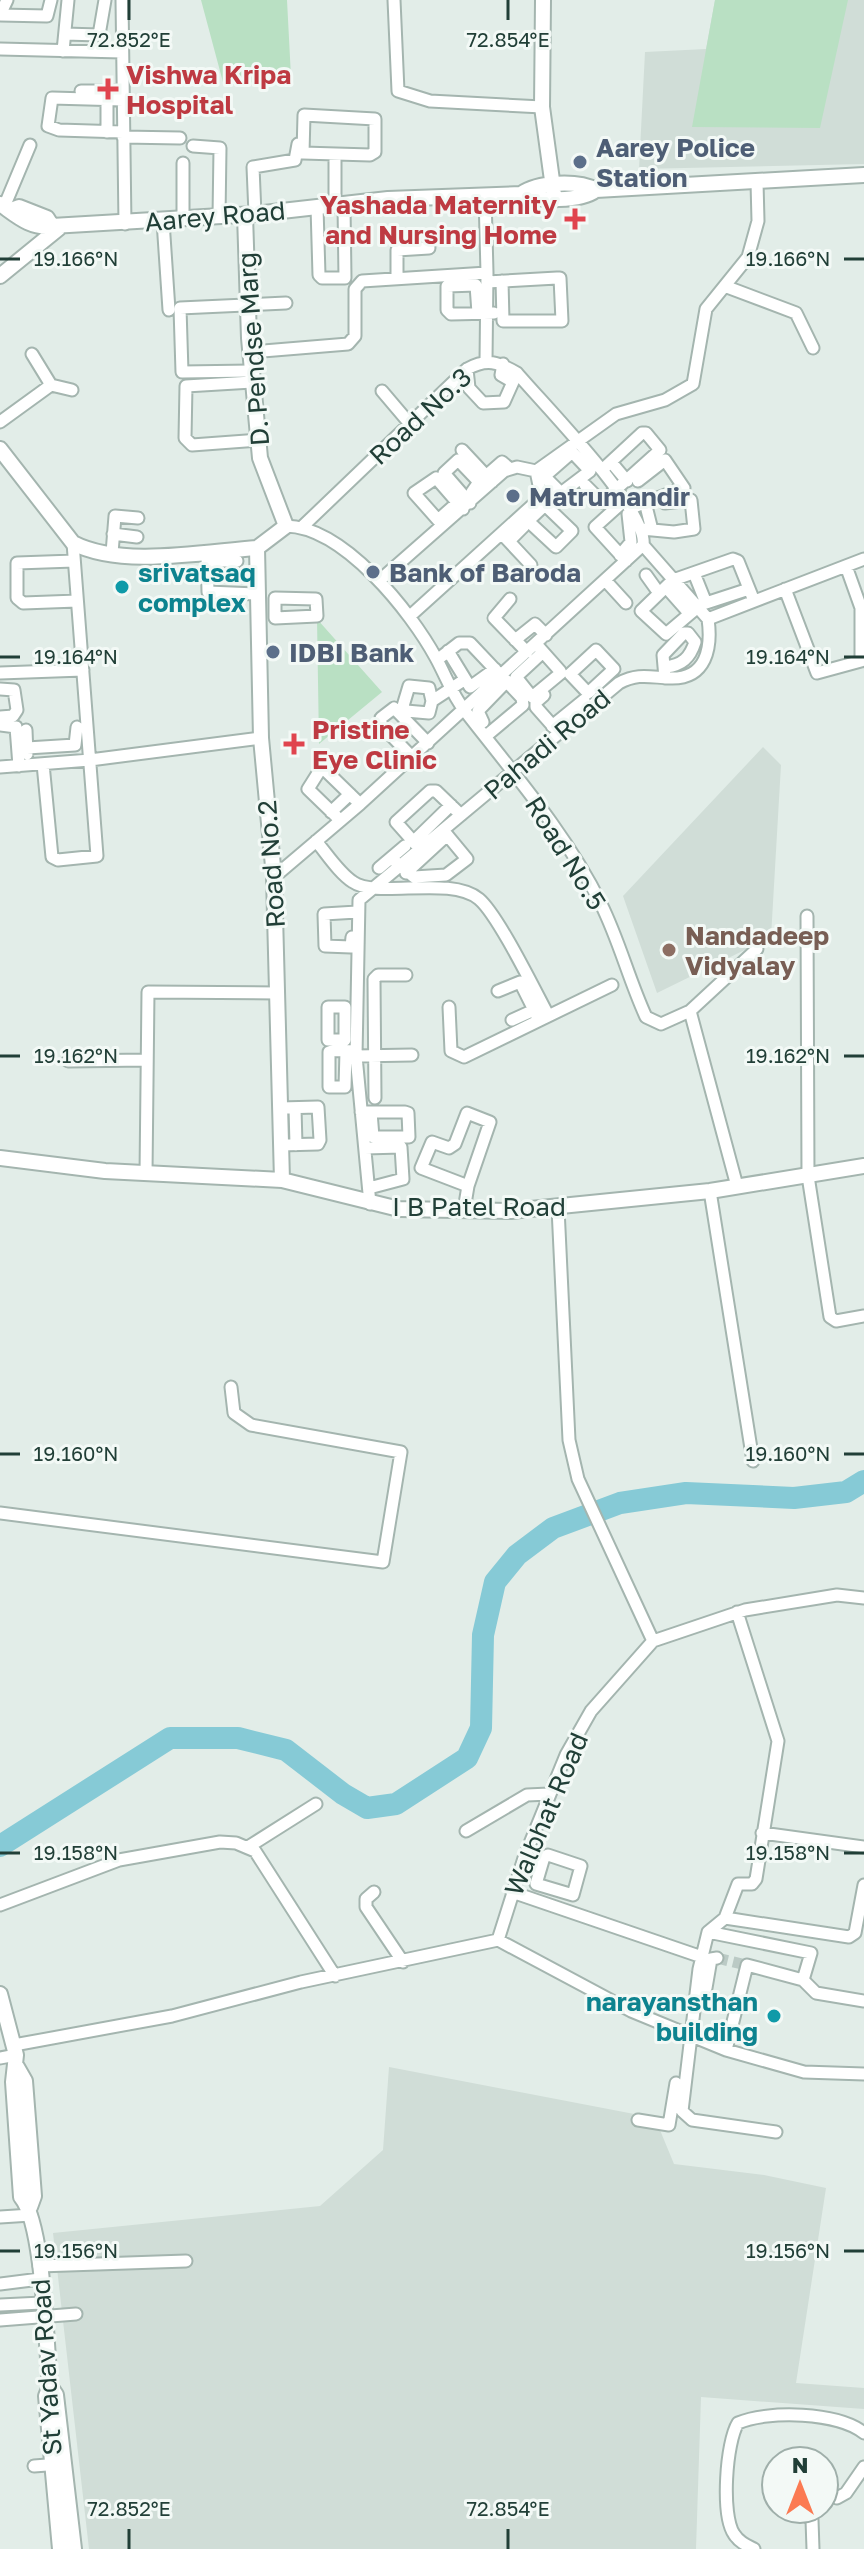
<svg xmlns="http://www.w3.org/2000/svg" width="864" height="2549" font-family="'Golos Text',sans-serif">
<rect width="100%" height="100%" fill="#e2ede8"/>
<!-- built -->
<path fill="#d0ddd7" d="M715 0H864V164L639 169 645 52 706 49Z
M763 747 781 765 771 937 657 993 623 896Z
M389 2067 655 2118 674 2164 764 2175 826 2188 796 2383 864 2388V2409L701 2397 696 2549H89L53 2233 320 2206 383 2150Z"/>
<!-- green -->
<path fill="#b9e0c3" d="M201 0H287L291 77 224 86Z
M715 0H848L820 128 692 127Z
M317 619 382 692 319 744Z"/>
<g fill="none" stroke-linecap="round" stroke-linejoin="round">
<!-- river -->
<path stroke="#86cad6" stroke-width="22" d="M0 1846 170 1738H238L286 1750 343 1794 367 1808 396 1804 467 1758 481 1728 483 1635 495 1582 517 1555 553 1528 620 1503 686 1493 794 1498 846 1492 864 1481"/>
<!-- minor-tunnel -->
<path stroke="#bbcac5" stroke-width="11" stroke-dasharray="11 5.5" stroke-linecap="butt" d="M717 1958 742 1964"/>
<!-- minor casing -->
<g stroke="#a4b5af" stroke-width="15">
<path id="minor" d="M122 0 125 224
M394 0 398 91 430 101 542 107
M0 15 47 16 51 0
M0 15 7 0
M65 34 99 35 105 0
M0 49 122 52
M63 51 68 0
M81 91H122
M107 99V132
M123 100 52 98 48 126 59 130 123 132
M304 115 375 119V152L370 155 303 153Z
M123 137 180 138
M193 146 220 148 219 217
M335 155V205
M485 195 487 273
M4 207 30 145
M317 207 319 275 322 278H345L344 205
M255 214 253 167 295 160 298 144
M183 219V163
M163 221 169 310
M397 278V250L429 248
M487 282 557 278H560L562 321H503L502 281
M727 287 796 313 813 348
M478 313 476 285 447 286V310L451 314 494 313
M250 352 348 344 355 336V289L362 281 487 273 486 361
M32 354 51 385 72 390
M503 364 501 375 513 382
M467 369 469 388 483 403 504 402 517 373
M251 371 182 372 180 308 286 303
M252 382 186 386 185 438 192 445 259 440
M382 391 410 424
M0 422 51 385
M462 450 492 482
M611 462 627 481
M536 471 616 414 665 400 693 384 706 309 748 257 758 221 757 182
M486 476 502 462 509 468
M539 481 571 453H573L590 471 561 493 544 476
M585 485 602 502 660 450 646 433H642L602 470
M626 499 595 527 626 561
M457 503 438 520 414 493 436 478 463 509
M470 503 444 473 458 460 479 482 472 492
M545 505 572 531 556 547 528 521Z
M631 508 684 488 665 460 638 481
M647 510 652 530
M286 526C344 527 411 612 436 658 446 676 452 695 465 711 513 773 566 833 601 904 619 940 629 980 646 1017L661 1024 690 1011
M302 527 467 369C487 358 498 362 517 373 543 404 649 511 643 545L708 619
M642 529 674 532 694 529 691 500 665 503
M113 534 137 537
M502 534 531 565
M509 541 524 526
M207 552 208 592 258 594
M112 553 115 516 138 518
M620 555 631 542 628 514
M74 561 17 563V598L23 603 77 601
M207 561H237
M694 573 706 603 749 589
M646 575 656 589
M605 580 626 603
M379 581 504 471 517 467 536 471
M666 587 689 613
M785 589 817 673 861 661V608L846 566
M275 598 316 599 317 616 275 618Z
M510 599 494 618 527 652
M705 601 666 634 641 611 673 580 733 559 738 561 754 601
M410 616 536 502 540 490 536 471
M708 619 864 559
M515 640 535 624 546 635
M536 644 560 671 561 673 532 697 516 677 543 652
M596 650 614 669 588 693 570 674Z
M448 651 470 687 495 669
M437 660 459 643H470L522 698 523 705 486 736
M0 673 83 670
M665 678 663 655 684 633H688L695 642C690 658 682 665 666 667
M0 689 14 690 17 710 13 716 0 717
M544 695 536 702V707L559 733
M432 701 429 688 409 686 403 706 406 711 429 713 432 701 464 680
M483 722 478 711 507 681
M0 725 16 727 19 766
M552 726 584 700
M26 730 27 754
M27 748 75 745 77 727
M412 757 381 725V718L394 708 428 743
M43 764 52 857 58 860 97 856 73 543
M0 767 90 760 261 738
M331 812 350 794
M340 820 308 789 320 770H325L360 804
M316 841C327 854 339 873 353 882 377 899 450 875 479 899 498 915 534 989 548 1015
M413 842 451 805
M420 849 396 822 430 791H436L461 815
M391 858 414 877 446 875 467 859 443 830
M379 868 405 846
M406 873 444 838
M274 877 360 804 643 545
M807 916 808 1176 830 1317 836 1321 864 1316
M352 937 351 947 325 946 324 914 357 912
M498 991 520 982 539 1020
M328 1007H345V1040H328Z
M449 1007 451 1051 464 1057 612 985
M512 1020 534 1010
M346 1051 345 1087H329V1052C336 1049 348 1051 356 1051
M356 1056 412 1055
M68 1061 146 1060
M375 1098 374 979 378 975H406
M280 1108 318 1107 320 1140 318 1144 281 1145
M295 1108 296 1145
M361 1112H405L408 1113 409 1137H373L371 1112
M365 1148 401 1147 403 1179 369 1188
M146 1174 148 992 278 993
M737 1186 690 1011 757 949
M710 1191 753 1461
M370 1204 356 1056 359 900 619 683C638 673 649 677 669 678 707 680 712 647 708 619
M558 1208 569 1440 578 1479 653 1641
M464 1210 468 1186 490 1122 467 1113 455 1144 449 1148 432 1142 421 1168 468 1186
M0 1513 383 1562 401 1452 251 1425 234 1413 231 1387
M466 1831 527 1795 549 1794
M762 1833 864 1847
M248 1847 316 1804
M548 1855 581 1866 573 1895 536 1884 544 1857Z
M374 1892 366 1899V1907L403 1962
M512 1892 702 1957
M0 1905 119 1860 220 1842 236 1843 255 1851 335 1976
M725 1918 738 1884H752L756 1879 778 1741 737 1612
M708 1932 811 1953 803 1980 747 1965 726 2050
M498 1940 524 1858 566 1755 591 1711 653 1641 745 1610 837 1595 864 1598
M803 1980 816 1993 864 2001
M706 1988 711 1959 717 1958
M14 2045 172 2016 301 1982 498 1940 631 2011 726 2050 804 2072 864 2074
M0 2058 16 2055
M638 2120 669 2125 676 2083
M776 2132 692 2120 682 2111 699 1969 708 1932 725 1918 849 1937 855 1933 864 1885
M0 2217 31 2215
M39 2266 186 2261
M0 2284 40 2279
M0 2305 42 2303
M0 2320 76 2314
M34 2466 60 2464
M824 2477 827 2492 837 2498 846 2493 864 2467
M797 2509 812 2520 813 2549
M754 2549C746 2545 739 2542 734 2534 721 2515 726 2442 738 2423 768 2410 838 2412 864 2433"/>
</g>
<!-- tertiary casing -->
<g stroke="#a4b5af" stroke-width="18">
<path id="tertiary" d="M543 0 542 107 554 195
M521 194C538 182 577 180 596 190L864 175
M0 204C16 215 30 229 52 226L47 218 19 207 11 210
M245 215 249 338 260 458 286 526 257 548
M52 226 255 214 388 199 521 194C539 201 580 202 596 190
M0 276 59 228
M0 449 73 543C121 568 203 552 257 548
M257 548 261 738 274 877 282 1180
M0 1158 105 1171 282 1180 399 1209 511 1211 710 1191 864 1166
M0 1994 16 2055 13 2082 21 2197C44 2224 46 2346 50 2386L46 2396 60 2549
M17 2067 25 2081 34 2196 30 2207
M50 2386 56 2395 74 2549"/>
</g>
<!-- minor -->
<use href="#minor" stroke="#fff" stroke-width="11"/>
<!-- tertiary -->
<use href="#tertiary" stroke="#fff" stroke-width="14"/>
</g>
<!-- ticks -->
<path fill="none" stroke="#213f37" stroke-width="3" d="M129 0V20M508 0V20M0 259H20M844 259H864M0 657H20M844 657H864M0 1056H20M844 1056H864M0 1454H20M844 1454H864M0 1853H20M844 1853H864M0 2251H20M844 2251H864M129 2529V2549M508 2529V2549"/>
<!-- markers -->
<g fill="#e0444e" stroke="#f3f9f6" stroke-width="3">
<path d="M104 77h8v8h8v8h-8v8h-8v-8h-8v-8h8z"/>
<path d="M571 207h8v8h8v8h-8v8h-8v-8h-8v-8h8z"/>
<path d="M290 732h8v8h8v8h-8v8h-8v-8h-8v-8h8z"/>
</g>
<g fill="#5c6f8a" stroke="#f3f9f6" stroke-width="3">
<circle cx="580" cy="162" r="8"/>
<circle cx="513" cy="496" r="8"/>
<circle cx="373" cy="572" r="8"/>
<circle cx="273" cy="652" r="8"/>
</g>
<g fill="#0f9aa8" stroke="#f3f9f6" stroke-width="3">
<circle cx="122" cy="587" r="8"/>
<circle cx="774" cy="2016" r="8"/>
</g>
<circle fill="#8d6e63" stroke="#f3f9f6" stroke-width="3" cx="669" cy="950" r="8"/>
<g text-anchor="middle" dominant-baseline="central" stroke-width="6" stroke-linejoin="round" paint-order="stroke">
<!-- health labels -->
<g font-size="26" font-weight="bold" fill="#be3a42" stroke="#f3f9f6" text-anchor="start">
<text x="126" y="74">Vishwa Kripa<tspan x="126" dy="30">Hospital</tspan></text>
<text x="557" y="204" text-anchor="end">Yashada Maternity<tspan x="557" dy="30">and Nursing Home</tspan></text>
<text x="312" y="729">Pristine<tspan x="312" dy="30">Eye Clinic</tspan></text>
</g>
<!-- service labels -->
<g font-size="26" font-weight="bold" fill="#4e5e75" stroke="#f3f9f6" text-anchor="start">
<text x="596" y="147">Aarey Police<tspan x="596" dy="30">Station</tspan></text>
<text x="529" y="496">Matrumandir</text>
<text x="389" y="572">Bank of Baroda</text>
<text x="289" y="652">IDBI Bank</text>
</g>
<!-- street labels -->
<g font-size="26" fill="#213f37" stroke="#f3f9f6">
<text transform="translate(215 216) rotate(-5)">Aarey Road</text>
<text transform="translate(253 349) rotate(-94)">D. Pendse Marg</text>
<text transform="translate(420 416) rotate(-43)">Road No.3</text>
<text transform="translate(547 744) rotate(-40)">Pahadi Road</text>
<text transform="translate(566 853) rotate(58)">Road No.5</text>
<text transform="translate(271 864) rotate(-94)">Road No.2</text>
<text x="479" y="1206">I B Patel Road</text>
<text transform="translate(546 1814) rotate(-67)">Walbhat Road</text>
<text transform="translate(46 2367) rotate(-94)">St Yadav Road</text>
</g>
<!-- culture labels -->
<g font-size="26" font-weight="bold" fill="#0d838f" stroke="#f3f9f6" text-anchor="start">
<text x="138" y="572">srivatsaq<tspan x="138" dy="30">complex</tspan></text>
<text x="758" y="2001" text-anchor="end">narayansthan<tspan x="758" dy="30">building</tspan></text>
</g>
<!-- education labels -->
<g font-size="26" font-weight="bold" fill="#785e54" stroke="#f3f9f6" text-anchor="start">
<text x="685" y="935">Nandadeep<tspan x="685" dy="30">Vidyalay</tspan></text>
</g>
</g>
<g font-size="20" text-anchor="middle" fill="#213f37" stroke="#f3f9f6" stroke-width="6" stroke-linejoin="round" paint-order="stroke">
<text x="129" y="47">72.852°E</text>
<text x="508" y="47">72.854°E</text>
<text x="76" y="266">19.166°N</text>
<text x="788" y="266">19.166°N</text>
<text x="76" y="664">19.164°N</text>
<text x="788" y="664">19.164°N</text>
<text x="76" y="1063">19.162°N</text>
<text x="788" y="1063">19.162°N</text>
<text x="76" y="1461">19.160°N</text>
<text x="788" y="1461">19.160°N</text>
<text x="76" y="1860">19.158°N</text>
<text x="788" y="1860">19.158°N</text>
<text x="76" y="2258">19.156°N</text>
<text x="788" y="2258">19.156°N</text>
<text x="129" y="2516">72.852°E</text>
<text x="508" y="2516">72.854°E</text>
</g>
<!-- north arrow -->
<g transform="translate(800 2485)"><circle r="38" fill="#f3f9f6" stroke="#9fafaa" stroke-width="2"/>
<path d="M0-6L14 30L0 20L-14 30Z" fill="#fb7a52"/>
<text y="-12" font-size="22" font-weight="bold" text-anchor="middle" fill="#213f37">N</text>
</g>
</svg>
